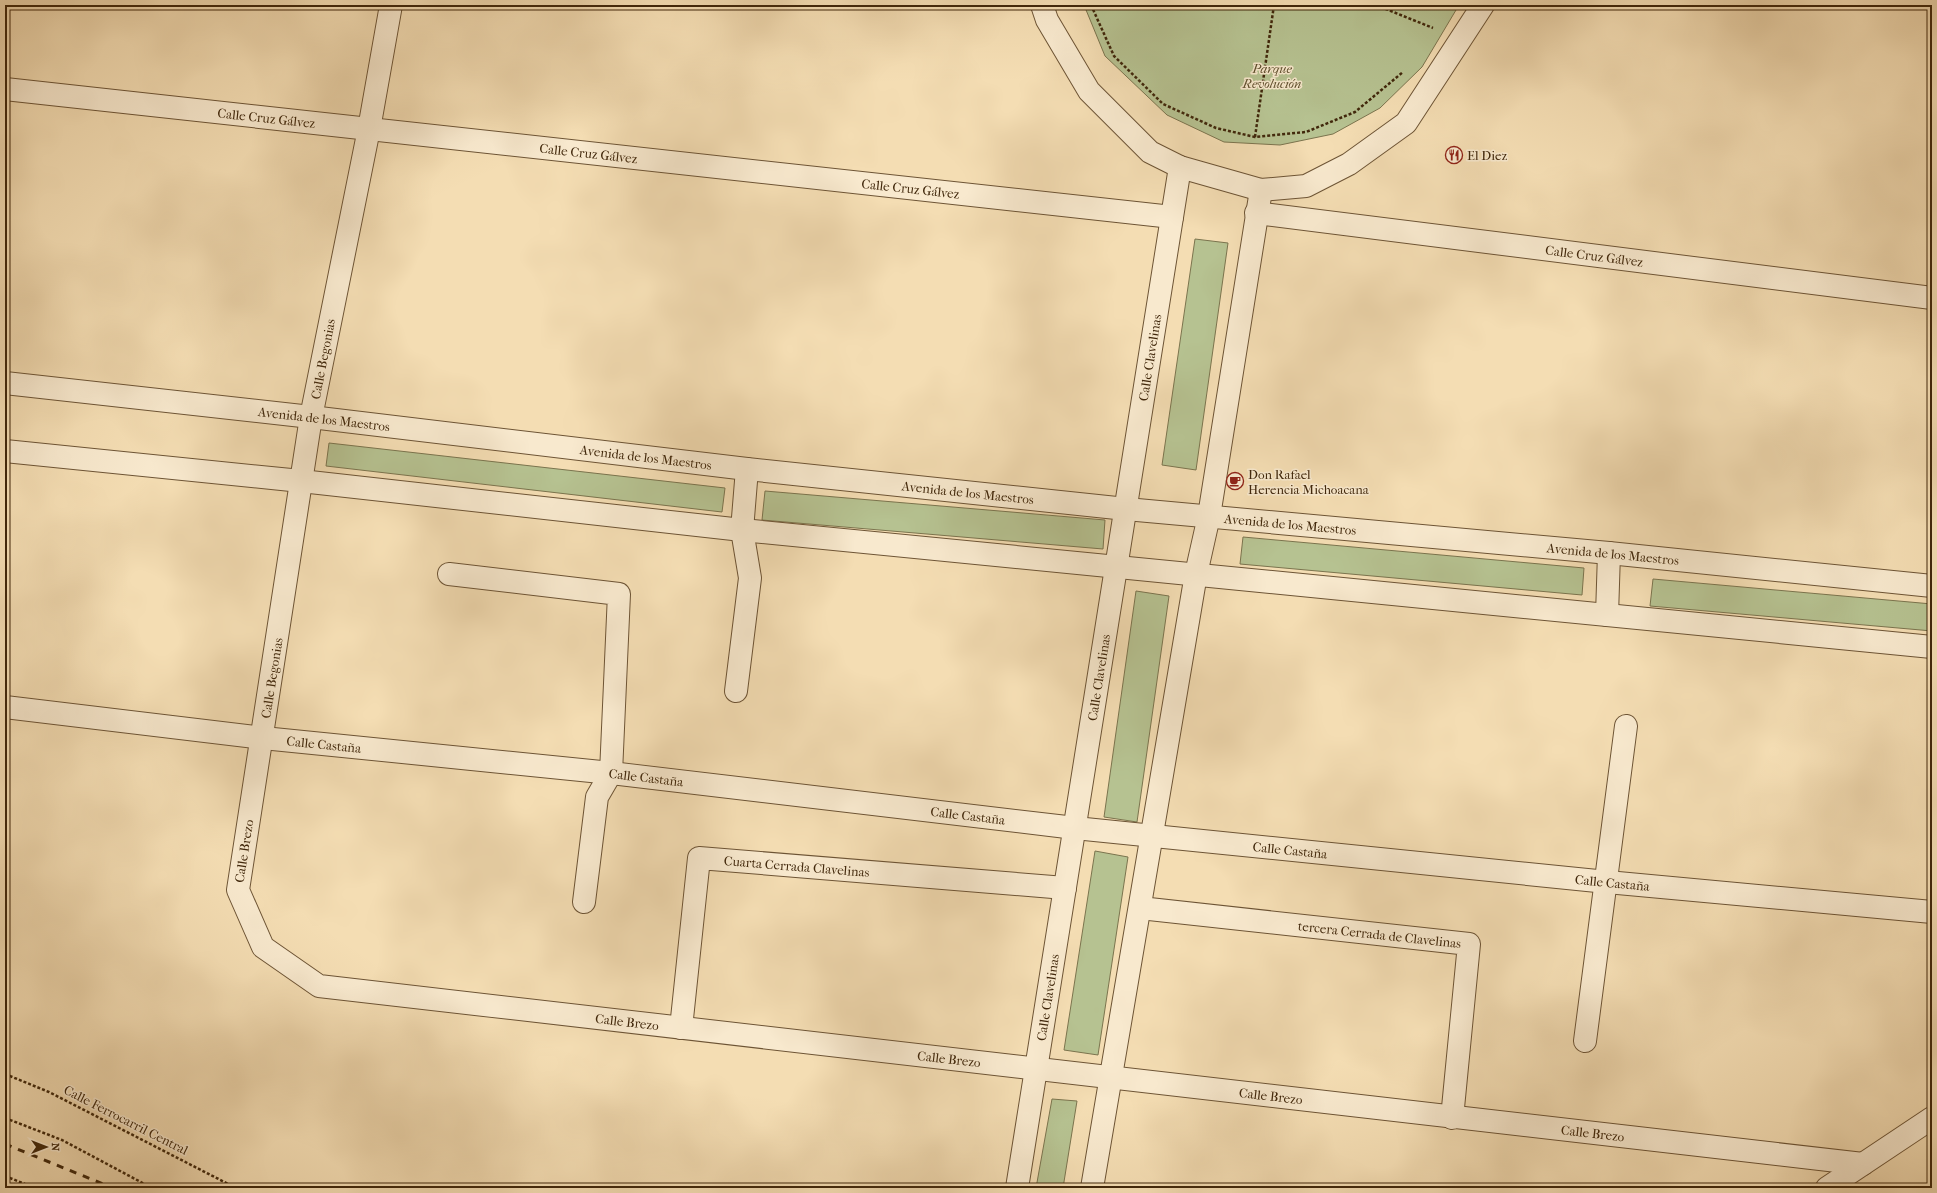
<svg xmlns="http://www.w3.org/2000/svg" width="1937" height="1193" font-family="'IM FELL French Canon',serif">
<rect width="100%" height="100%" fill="#f4ddb3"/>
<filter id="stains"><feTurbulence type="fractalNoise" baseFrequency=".005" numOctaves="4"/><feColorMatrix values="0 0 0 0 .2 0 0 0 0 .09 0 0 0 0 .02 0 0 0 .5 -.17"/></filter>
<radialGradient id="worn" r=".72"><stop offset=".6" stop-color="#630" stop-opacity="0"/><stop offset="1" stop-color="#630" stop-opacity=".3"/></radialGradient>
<!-- green -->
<path fill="#b6c291" stroke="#7b744e" d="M1084 5H1459L1422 67 1380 108 1333 134 1280 145 1224 142 1167 115 1105 56Z
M1195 239 1228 243 1196 470 1162 465Z
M329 443 725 488 722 512 326 466Z
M765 491 1105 520 1103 549 762 520Z
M1243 537 1584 568 1582 595 1240 564Z
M1653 579 1932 604V631L1650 606Z
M1136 591 1169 596 1137 822 1104 817Z
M1095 851 1128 857 1098 1055 1064 1050Z
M1052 1099 1077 1101 1063 1188H1036Z"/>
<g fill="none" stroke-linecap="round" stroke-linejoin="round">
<!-- pedestrian casing -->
<g stroke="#6d5435" stroke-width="24">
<path id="pedestrian" d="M736 691 750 578 742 530"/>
</g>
<!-- minor casing -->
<g stroke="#6d5435" stroke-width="24">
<g id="minor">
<path id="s1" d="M391 5 369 129 311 417 238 890 263 947 319 986 1863 1164"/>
<path id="s2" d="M5 89 1172 217"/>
<path id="s3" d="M1256 213 1932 298"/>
<path id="s4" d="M5 383 311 417 747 469 1126 509 1609 553 1932 586"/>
<path d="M5 451 301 481 742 530 1932 647"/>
<path d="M742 530 747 469"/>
<path d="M449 574 619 594 611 773 597 797 584 902"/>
<path d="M1607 615 1609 553"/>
<path id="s5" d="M5 707 263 738 611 773 1075 828 1607 882 1932 912"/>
<path id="s6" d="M1140 908 1469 944 1452 1118"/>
<path id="s7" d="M681 1028 699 858 1065 888"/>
<path d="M1585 1041 1626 726"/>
<path d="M1827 1188 1932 1118"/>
</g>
</g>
<!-- tertiary casing -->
<g stroke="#6d5435" stroke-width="24">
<g id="tertiary">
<path d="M1042 5 1047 20 1089 91 1150 152 1180 167 1261 190 1306 186 1349 164 1406 123 1483 5"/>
<path id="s8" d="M1017 1188 1180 167"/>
<path d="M1092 1188 1196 574 1209 516 1261 190"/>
</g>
</g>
<!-- path -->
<path stroke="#40270b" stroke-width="2.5" stroke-dasharray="3 2" stroke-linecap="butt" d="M1091 5 1114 56 1163 104 1216 128 1255 137 1306 132 1355 112 1403 72
M1376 5 1433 28
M1255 137 1274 5
M5 1074 49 1092 236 1188
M5 1118 62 1140 152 1188
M5 1176 35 1188"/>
<!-- pedestrian -->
<use href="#pedestrian" stroke="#f8e9ce" stroke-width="22"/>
<!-- minor -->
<use href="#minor" stroke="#f8e9ce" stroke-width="22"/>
<!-- tertiary -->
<use href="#tertiary" stroke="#f8e9ce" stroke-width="22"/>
<!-- rail -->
<path stroke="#40270b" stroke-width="3" stroke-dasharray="7 7" stroke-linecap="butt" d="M5 1144 113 1188"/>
</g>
<!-- icons -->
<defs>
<g id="restaurant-ring" transform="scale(0.9)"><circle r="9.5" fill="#f8e9ce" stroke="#8f2418" stroke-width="1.5"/><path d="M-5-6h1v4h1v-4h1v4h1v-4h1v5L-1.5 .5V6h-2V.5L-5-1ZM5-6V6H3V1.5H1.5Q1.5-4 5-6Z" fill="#8f2418"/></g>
<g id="cafe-ring" transform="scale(0.9)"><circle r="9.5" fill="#f8e9ce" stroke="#8f2418" stroke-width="1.5"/><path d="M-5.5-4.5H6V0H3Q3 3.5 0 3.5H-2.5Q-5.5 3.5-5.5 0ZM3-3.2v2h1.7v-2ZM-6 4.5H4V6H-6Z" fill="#8f2418"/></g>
</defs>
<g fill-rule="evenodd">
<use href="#restaurant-ring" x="1454" y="155"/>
<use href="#cafe-ring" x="1235" y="481"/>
</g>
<g text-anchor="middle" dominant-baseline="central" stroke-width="3" stroke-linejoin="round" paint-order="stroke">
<!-- park labels -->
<g font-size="13" font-style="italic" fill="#5e4e2c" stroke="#f8e9ce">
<text x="1272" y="68">Parque<tspan x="1272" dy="15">Revolución</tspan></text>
</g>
<!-- street labels -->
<g font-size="13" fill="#40270b" stroke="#f8e9ce">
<text stroke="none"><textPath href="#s2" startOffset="263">Calle Cruz Gálvez</textPath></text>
<text stroke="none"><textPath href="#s2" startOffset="587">Calle Cruz Gálvez</textPath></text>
<text stroke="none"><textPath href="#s2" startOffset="911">Calle Cruz Gálvez</textPath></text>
<text stroke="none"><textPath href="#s3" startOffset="341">Calle Cruz Gálvez</textPath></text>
<text stroke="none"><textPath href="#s8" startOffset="841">Calle Clavelinas</textPath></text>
<text transform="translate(323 359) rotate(-79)">Calle Begonias</text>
<text stroke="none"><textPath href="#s4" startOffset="321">Avenida de los Maestros</textPath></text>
<text stroke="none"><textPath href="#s4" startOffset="645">Avenida de los Maestros</textPath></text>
<text stroke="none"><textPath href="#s4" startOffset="969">Avenida de los Maestros</textPath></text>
<text stroke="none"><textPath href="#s4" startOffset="1293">Avenida de los Maestros</textPath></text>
<text stroke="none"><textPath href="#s4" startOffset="1617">Avenida de los Maestros</textPath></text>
<text stroke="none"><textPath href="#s8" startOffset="517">Calle Clavelinas</textPath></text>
<text transform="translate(272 678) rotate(-81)">Calle Begonias</text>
<text stroke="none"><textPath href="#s5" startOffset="321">Calle Castaña</textPath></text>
<text stroke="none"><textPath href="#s5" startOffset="645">Calle Castaña</textPath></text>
<text stroke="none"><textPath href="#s5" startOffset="969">Calle Castaña</textPath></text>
<text stroke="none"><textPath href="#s5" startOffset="1293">Calle Castaña</textPath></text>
<text transform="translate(244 851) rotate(-81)">Calle Brezo</text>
<text stroke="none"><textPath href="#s7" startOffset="269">Cuarta Cerrada Clavelinas</textPath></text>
<text stroke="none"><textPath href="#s5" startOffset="1617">Calle Castaña</textPath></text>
<text stroke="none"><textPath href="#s6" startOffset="241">tercera Cerrada de Clavelinas</textPath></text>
<text stroke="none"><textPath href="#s8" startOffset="193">Calle Clavelinas</textPath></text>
<text stroke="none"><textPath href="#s1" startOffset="1339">Calle Brezo</textPath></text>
<text stroke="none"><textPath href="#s1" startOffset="1663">Calle Brezo</textPath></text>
<text stroke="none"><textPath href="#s1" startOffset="1987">Calle Brezo</textPath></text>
<text transform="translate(126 1120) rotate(27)">Calle Ferrocarril Central</text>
<text stroke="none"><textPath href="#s1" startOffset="2311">Calle Brezo</textPath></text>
</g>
<!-- poi labels -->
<g font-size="13" fill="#40270b" stroke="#f8e9ce" text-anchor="start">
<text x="1467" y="155">El Diez</text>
<text x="1248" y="474">Don Rafael<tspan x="1248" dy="15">Herencia Michoacana</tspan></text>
</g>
</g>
<!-- margin -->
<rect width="1937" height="1193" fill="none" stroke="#f4ddb3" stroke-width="20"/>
<rect x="6" y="6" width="1925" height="1181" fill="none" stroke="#40270b" stroke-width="2"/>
<rect x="10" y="10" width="1917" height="1173" fill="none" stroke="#40270b"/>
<!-- north arrow -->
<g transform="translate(46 1147) rotate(90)" stroke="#f8e9ce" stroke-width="3" paint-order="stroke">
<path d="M0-3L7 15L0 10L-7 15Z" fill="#40270b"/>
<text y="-6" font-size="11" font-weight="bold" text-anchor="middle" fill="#40270b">N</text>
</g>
<rect width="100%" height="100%" filter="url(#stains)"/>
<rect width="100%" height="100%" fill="url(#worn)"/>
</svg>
